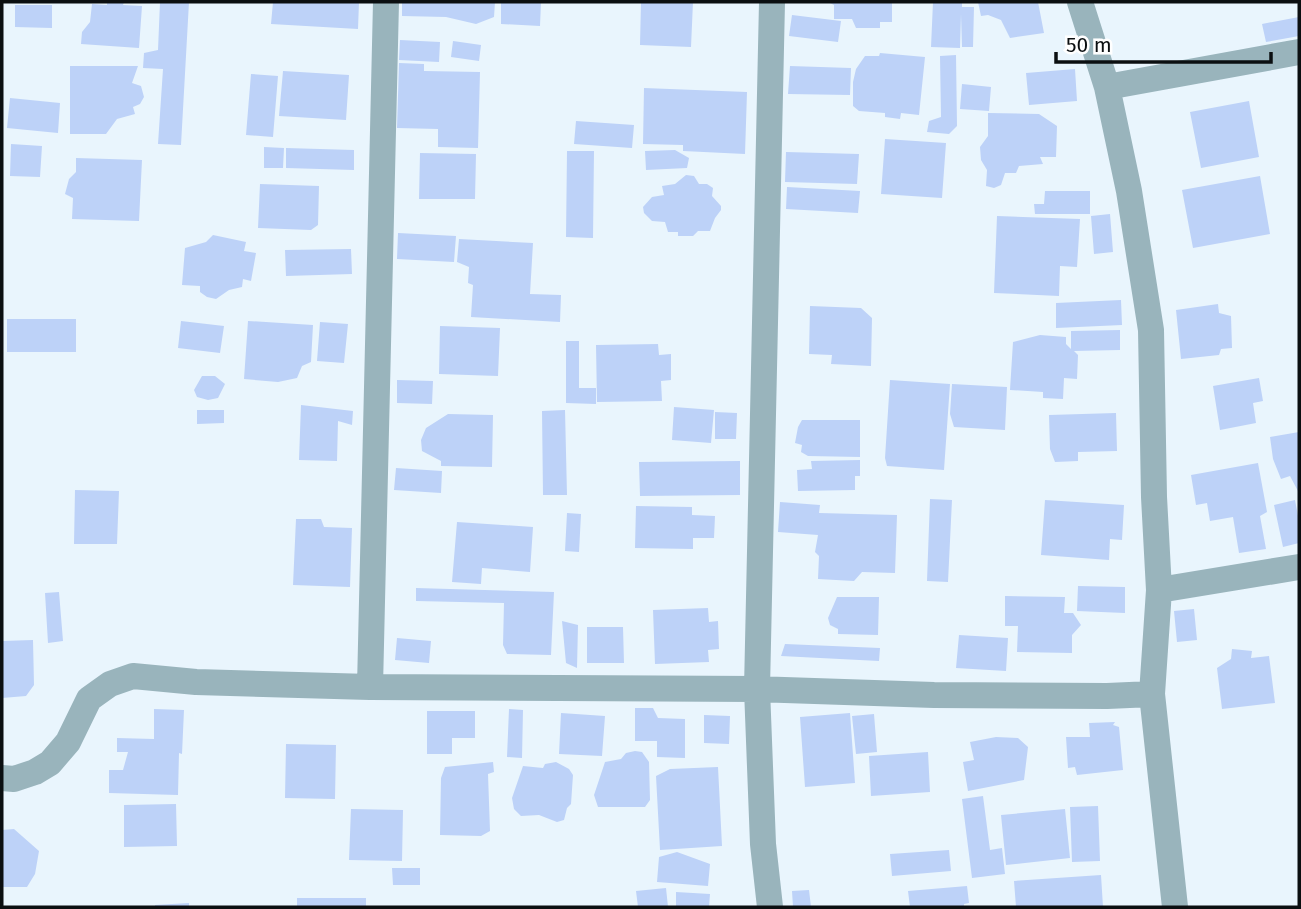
<svg xmlns="http://www.w3.org/2000/svg" width="1301" height="909" font-family="'Fira Sans',sans-serif">
<rect width="100%" height="100%" fill="#e9f5fd"/>
<!-- building -->
<path fill="#bdd2f8" d="M107 2H124L123 5 142 6 139 48 81 44 82 32 90 22 92 4 107 5Z
M160 2H189L181 145 158 144 163 69 143 68 144 53 158 50Z
M273 2H359L358 29 271 24Z
M402 2H495L494 17 476 24 446 17 402 16Z
M501 2H541L540 26 501 24Z
M641 2H693L691 47 640 45Z
M828 2H892V22H880V28H856L852 19H834V5Z
M933 2H962V7H974L973 47H962L961 14 960 48 931 47Z
M978 2H1038L1044 33 1010 38 1001 20 988 15 981 16Z
M15 5H52V28L15 27Z
M792 15 841 21 838 42 789 36Z
M1299 17V36L1266 42 1262 24Z
M400 40 440 42 439 62 399 60Z
M453 41 481 45 479 61 451 57Z
M880 53 925 57 919 115 901 113 900 119 885 117V113L859 111 853 106V82L856 69 865 56H879Z
M956 55 957 126 949 134 927 132 929 121 941 117 940 56Z
M399 63 424 64V71L480 72 478 148 438 147V129L397 128Z
M70 66H138L132 83 141 86 144 97 140 104 133 107 135 114 117 119 106 134H70Z
M790 66 851 68 850 95 788 94Z
M1075 69 1077 101 1029 105 1026 73Z
M283 71 349 75 346 120 279 116Z
M251 74 278 76 273 137 246 135Z
M962 84 991 87 989 111 960 109Z
M644 88 747 92 745 154 683 151V145L643 144Z
M10 98 60 103 58 133 7 128Z
M1249 101 1259 157 1201 168 1190 112Z
M988 113 1039 114 1057 126 1056 157H1040L1043 164 1019 166 1016 173H1005L1001 185 994 188 986 186 987 170 981 160 980 147 988 136Z
M576 121 634 125 632 148 574 144Z
M885 139 946 143 942 198 881 194Z
M11 144 42 146 40 177 10 176Z
M264 147 284 148 283 168H264Z
M286 148 354 150V170L286 168Z
M675 150 689 158 687 168 646 170 645 151Z
M567 151H594L593 238 566 237Z
M786 152 859 154 857 184 785 182Z
M420 153 476 154 475 199H419Z
M76 158 142 160 139 221 72 219 73 198 65 194 69 179 76 172Z
M686 175 694 176 699 184H707L713 188 712 196 721 206V210L715 218 710 231H698L693 236H678V232H668L665 222 652 221 644 213 643 207 652 197 664 195 662 186 675 184Z
M1260 176 1270 234 1193 248 1182 190Z
M260 184 319 186 318 225 311 230 258 228Z
M787 187 860 191 858 213 786 209Z
M1045 191H1090V214H1035L1034 204H1044Z
M1110 214 1113 252 1094 254 1091 216Z
M997 216 1080 219 1077 267 1060 266 1059 296 994 293Z
M398 233 456 236 454 262 397 259Z
M213 235 246 242 244 251 256 253 251 281 243 279 242 287 229 290 216 299 207 297 200 292V286L182 285 185 248 206 242Z
M459 239 533 243 530 294 561 295 560 322 471 317 473 285 468 283 469 267 457 262Z
M351 249 352 274 286 276 285 250Z
M1121 300 1122 325 1056 328V303Z
M1218 304 1219 313 1231 316 1232 348 1221 349 1219 355 1181 359 1176 310Z
M810 306 861 308 872 318 871 366 831 364 832 355 809 354Z
M7 319H76V352H7Z
M181 321 224 326 220 353 178 348Z
M248 321 313 325 311 362 302 366 297 378 278 382 244 379Z
M320 322 348 324 344 363 317 361Z
M440 326 500 328 498 376 439 374Z
M1120 330V350L1074 351 1078 355 1077 379 1064 378 1063 399 1043 398V392L1010 390 1013 342 1040 335 1066 337V344L1071 349V331Z
M566 341H579V388H596V404L566 403Z
M658 344 659 355 671 354V380L661 381 662 401 597 402 596 345Z
M202 376H215L225 384 218 398 208 400 197 397 194 390Z
M1259 378 1263 401 1253 403 1256 423 1220 430 1213 386Z
M397 380 433 381 432 404 397 403Z
M890 380 950 384 944 470 887 466 885 458Z
M952 384 1007 387 1005 430 954 427 950 414Z
M301 405 353 411 352 425 338 421 337 461 299 460Z
M674 407 714 410 711 443 672 440Z
M197 410H224V423L197 424Z
M565 410 567 495H543L542 411Z
M715 412 737 413 736 439H715Z
M1116 413 1117 451 1078 452V461L1055 462 1050 449 1049 415Z
M448 414 493 415 492 467 441 466V461L422 451 421 440 426 428Z
M802 420H860V457L808 456 801 452 802 445 795 443 798 427Z
M1299 432V493L1290 476 1281 479 1273 459 1270 437Z
M860 460V476H855V490L798 491 797 470 812 469 811 461Z
M740 461V495L640 496 639 462Z
M1258 463 1267 512 1260 516 1266 549 1239 553 1233 517 1210 521 1207 503 1196 505 1191 475Z
M396 468 442 471 441 493 394 490Z
M75 490 119 491 117 544H74Z
M930 499 952 500 948 582 927 581Z
M1045 500 1124 505 1122 540 1110 539 1109 560 1041 555Z
M1295 500 1299 521V543L1283 547 1274 505Z
M780 502 820 505 819 513 897 515 895 573 862 572 854 581 818 579 819 556 815 552 818 535 778 532Z
M636 506 692 507V515L715 516 714 538H693V549L635 548Z
M567 513 581 514 579 552 565 551Z
M296 519H321L324 527 352 528 350 587 293 585Z
M457 522 533 527 530 572 482 568 481 584 452 582Z
M1078 586 1125 587V613L1077 611Z
M416 588 554 592 551 655 507 654 503 645 504 603 416 601Z
M59 592 63 641 48 643 45 593Z
M1005 596 1065 597 1064 613H1073L1081 625 1072 635V653L1017 652 1018 626H1005Z
M837 597H879L878 635 838 634V629L830 625 828 618Z
M708 608 709 622 718 621 719 649 708 650 709 662 655 664 653 610Z
M1194 609 1197 640 1177 642 1174 611Z
M562 621 578 625 577 668 566 663Z
M587 627H623L624 663H587Z
M959 635 1008 638 1006 671 956 668Z
M397 638 431 641 429 663 395 660Z
M33 640 34 685 26 696 2 698V641Z
M785 644 880 648 879 661 781 656Z
M1232 649 1252 651 1251 658 1269 656 1275 703 1222 709 1217 668 1231 659Z
M635 708H653L658 718 685 719V758L657 757V741H635Z
M154 709 184 710 182 754 179 753 178 795 109 793V770H123L128 752H117V738L154 739Z
M509 709 523 710 522 758 507 757Z
M427 711H475V738H452V754H427Z
M561 713 605 716 602 756 559 754Z
M850 713 855 783 805 787 800 717Z
M874 714 877 752 856 754 852 716Z
M704 715 730 716 729 744 704 743Z
M1115 722 1113 725 1119 727 1123 770 1077 775 1075 767 1068 768 1066 737H1090L1089 723Z
M996 737 1018 738 1028 747 1024 780 968 791 963 762 974 760 970 742Z
M286 744 336 745 335 799 285 798Z
M635 751 642 752 649 762 650 800 645 807H598L594 795 605 762 621 759 626 753Z
M928 752 930 792 871 796 869 756Z
M493 762 494 772 488 774 490 831 481 836 440 835 441 778 445 767Z
M556 762 569 769 573 775 571 804 567 808 564 820 557 822 539 815 521 816 514 809 512 798 523 766 543 768 545 764Z
M718 767 722 846 660 850 656 776 670 769Z
M983 796 990 850 1002 848 1005 874 972 878 962 799Z
M176 804 177 846 124 847V805Z
M1098 806 1100 861 1072 862 1070 807Z
M351 809 403 810 402 861 349 860Z
M1065 809 1070 858 1006 865 1001 815Z
M14 829 39 851 35 874 27 887H2V830Z
M949 850 951 871 892 876 890 854Z
M677 852 710 864 708 886 657 882 659 857Z
M392 868H420V885H393Z
M1101 875 1103 907H1016L1014 881Z
M967 886 969 903 964 904V907H910L908 891Z
M666 888 668 907H638L636 891Z
M809 890 811 907H793L792 891Z
M676 892 710 894 709 907 676 906Z
M297 898H366V907H297Z
M189 903V907H155V905Z"/>
<g fill="none" stroke-linecap="round" stroke-linejoin="round">
<!-- minor -->
<path stroke="#99b4bc" stroke-width="26" d="M1080 2 1107 87 1129 191 1151 330 1154 497 1159 590 1152 694 1175 907
M1107 87 1299 52
M1159 590 1299 567
M370 687 386 2
M2 778 14 779 35 772 50 763 68 742 89 699 110 684 133 676 196 682 370 687 757 689 934 695 1107 696 1152 694
M770 907 763 844 757 689 772 2"/>
</g>
<!-- border -->
<rect width="1301" height="909" fill="none" stroke="#0b0f11" stroke-width="7"/>
<!-- scale -->
<path d="M1056 52v10h215v-10" fill="none" stroke="#0b0f11" stroke-width="3.5"/>
<text x="1066" y="52" font-size="21" fill="#0b0f11" stroke="#ffffff" stroke-width="5" paint-order="stroke">50 m</text>
</svg>
